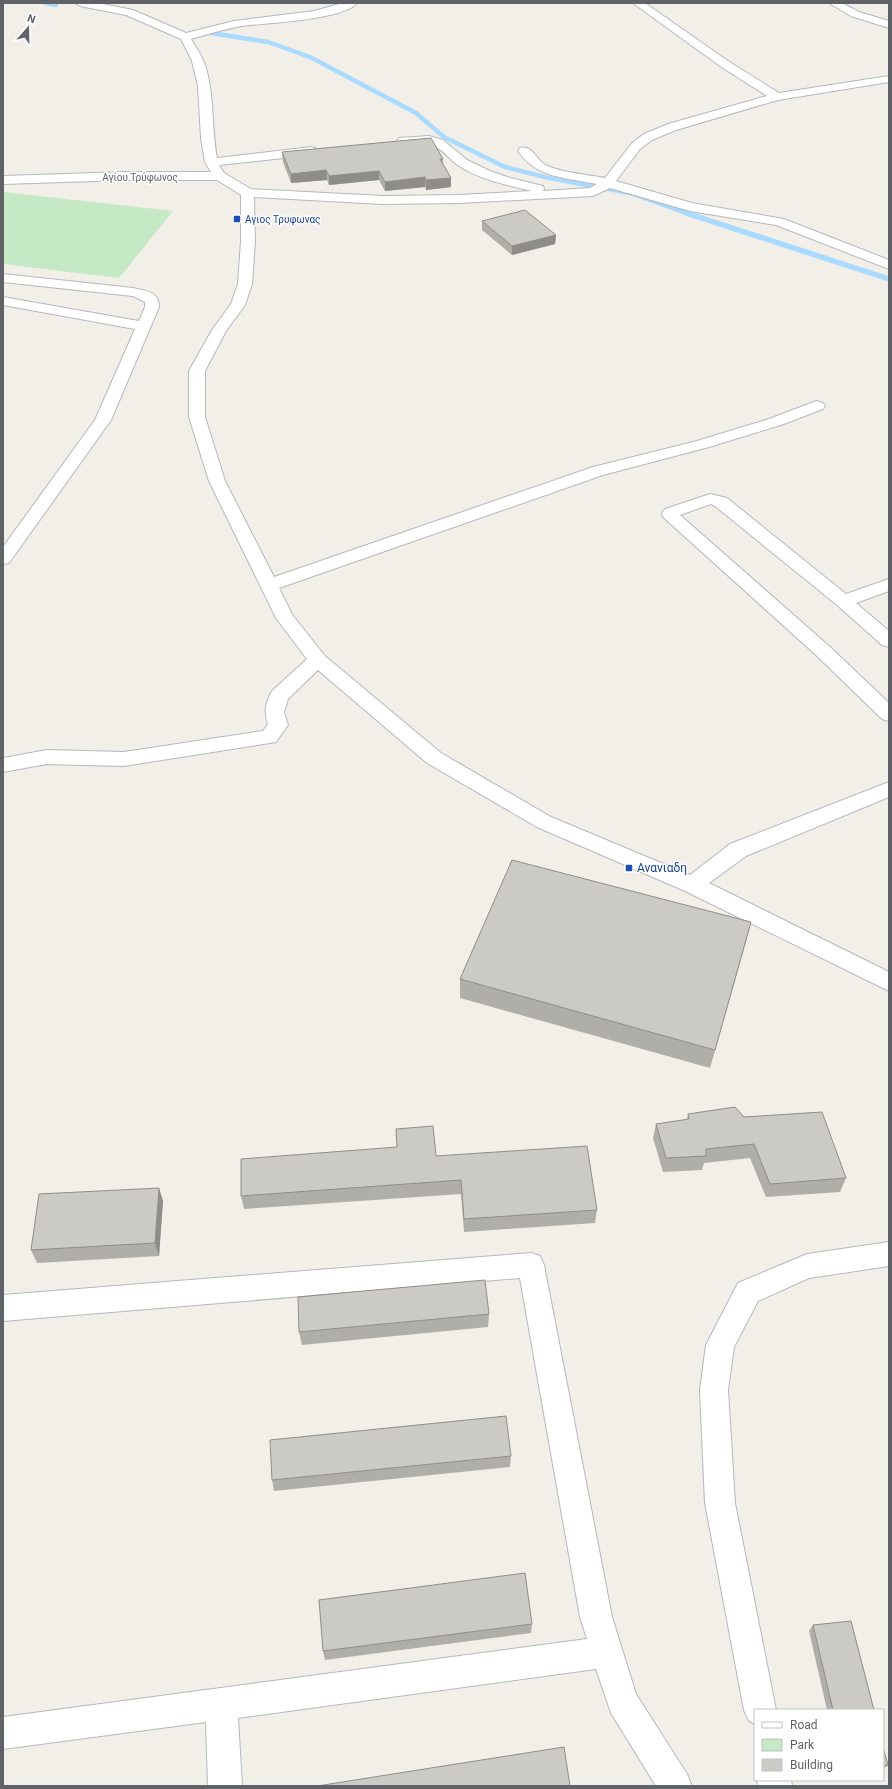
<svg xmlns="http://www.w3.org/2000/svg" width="892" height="1789" font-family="Roboto,sans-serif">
<rect width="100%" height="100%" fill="#f1efe8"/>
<!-- green -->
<path fill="#c5e8c5" d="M3 192 173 211 119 278 3 264Z"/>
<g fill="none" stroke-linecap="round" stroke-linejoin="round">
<!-- stream-far1 -->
<path stroke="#aadaff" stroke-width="4.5" d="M46 3 56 5
M211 33 268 42 310 57 416 113 444 137 505 167 549 178 630 193 689 214"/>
<!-- stream -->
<path stroke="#aadaff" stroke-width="5.5" d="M686 213 889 279"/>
<!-- minor casing -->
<g stroke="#b5b8bc" stroke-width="2">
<path id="minor" d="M75 3H97L133 10 186 33 234 21 314 11 343 3H357C344 20 265 23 242 26 225 29 208 34 191 39 195 46 200 53 203 60 215 88 211 127 217 158L311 147 315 148 317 151 315 154 311 155 219 165 224 173 251 189 383 196 459 195 532 191C507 185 481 180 459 166 450 160 443 149 432 145 422 141 410 146 399 144L397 141 399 138 429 136 443 140 467 160 490 171 507 177 543 186 544 189 543 191 590 188 597 184C567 178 536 178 518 151L520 148C532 145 535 158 544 164 557 172 589 175 605 178L632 143 644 134 668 124 767 96 720 66 633 3H645L728 61 779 93 889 76V82L778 100 676 130 652 140 640 149 616 181 692 203 784 219 889 260V269L776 225 690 211 610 188 593 196 459 203 383 204 254 197 255 241 252 284 245 305 226 331 205 371V417L225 481 274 577 593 467 697 441 769 419 811 403 817 401 823 403 825 406 823 409 781 425 709 447 603 475 279 588 293 616 325 656 441 753 551 817 690 875 730 844 889 782V797L746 856 709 883 889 972V991L685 891 537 827 427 763 318 670 288 699 284 712 288 725 276 742 124 766 47 764 3 772V758L47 750 124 752 263 731 268 724C264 712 265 703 272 691L307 659 276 618 209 481 189 417V371L212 330 231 304 238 284 241 241V195L217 180H125L3 184V176L125 172H211L205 162 201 138 198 86 192 61 181 39 126 15 80 6Z
M829 3H842L859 12 889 21V28L851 16Z
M3 274 133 288C146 291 159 291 159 307L111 420 9 563 3 564V547L95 420 135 329 3 305V297L139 321 145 307V302L133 296 3 282Z
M710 494 727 498 846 594 889 579V591L856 603 889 631V647L882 645 837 605 715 506 711 504 680 515 830 647 889 703V721L882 719 816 655 663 517 662 513 665 509Z
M889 1242V1266L809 1278 758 1301 734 1347 728 1390 735 1503 776 1710H755V1724L749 1721 744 1710 705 1503 700 1390 706 1345 738 1283 807 1254Z
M531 1253 540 1256 544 1265 612 1617 636 1694 687 1774 692 1786H656L611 1713 596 1669 238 1718 242 1786H208L206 1722 3 1749V1717L587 1639 580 1617 520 1278 3 1321V1295Z
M757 1780H791L792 1786H758Z"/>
</g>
<!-- minor -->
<use href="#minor" fill="#fff" fill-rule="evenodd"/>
</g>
<!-- wall -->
<path fill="#afaea9" d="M282 152 443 159V164L451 178V187L426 190 425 187 385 191 379 180 329 185 327 180 291 183 283 162Z
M482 221 556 235 555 244 512 255 482 230Z
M751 922 746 941 710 1068 460 998V979Z
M688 1114 744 1117 846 1178 840 1192 766 1197 750 1158 704 1163 702 1170 663 1172 653 1138 656 1124 687 1120Z
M396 1129 436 1156 597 1210 595 1223 464 1232 461 1194 244 1209 241 1196 397 1148Z
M163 1201 159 1256 37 1263 31 1250Z
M489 1314 488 1327 302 1345 299 1332Z
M511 1456 510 1467 274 1491 272 1480Z
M532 1624 531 1633 325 1660 323 1651Z
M813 1625 874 1710H827L809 1631Z
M883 1747 888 1765 883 1769Z"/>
<!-- shaded-wall -->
<path fill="#8f8d8a" d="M326 170 327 180 291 183V174Z
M379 171V180L329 185V176Z
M425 177V187L385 191V182Z
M451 178V187L426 190V180Z
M556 235 555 244 512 255V246Z
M751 922 746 941 710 1068 715 1050Z
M159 1188 163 1201 159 1256 155 1243Z"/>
<!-- building -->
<path fill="#cccac5" stroke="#8f8d8a" d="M431 138 443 159H440L451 178 426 180 425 177 385 182 379 171 329 176 326 170 291 174 282 152Z
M525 210 556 235 512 246 482 221Z
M512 860 751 922 715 1050 460 979Z
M735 1107 744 1117 822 1112 846 1178 770 1184 754 1144 706 1149V1156L666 1158 656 1124 689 1119 688 1114Z
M433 1126 436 1156 587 1146 597 1210 464 1219 461 1180 241 1196V1159L397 1147 396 1129Z
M159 1188 155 1243 31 1250 39 1194Z
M485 1280 489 1314 299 1332 298 1297Z
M506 1416 511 1456 272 1480 270 1440Z
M525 1573 532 1624 323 1651 319 1600Z
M851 1621 874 1710H833L813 1625Z
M564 1747 570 1786H317Z
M883 1747 888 1765 883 1766Z"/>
<!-- markers -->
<g fill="#1a4fb4" stroke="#fff" stroke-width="1.5">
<rect x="233" y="215" width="8" height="8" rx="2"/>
<rect x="625" y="864" width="8" height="8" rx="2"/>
</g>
<g text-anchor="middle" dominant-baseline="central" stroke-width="3" stroke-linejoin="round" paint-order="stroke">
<!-- far-street labels -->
<g font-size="10" fill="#5f6368" stroke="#fff">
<text x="140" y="177">Αγίου Τρύφωνος</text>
</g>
<!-- far-transit labels -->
<g font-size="10" fill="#164399" stroke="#fff" text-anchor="start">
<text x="245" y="219">Αγιος Τρυφωνας</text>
</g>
<!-- transit labels -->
<g font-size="12" fill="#164399" stroke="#fff" text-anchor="start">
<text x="637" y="868">Ανανιαδη</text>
</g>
</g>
<!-- border -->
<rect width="892" height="1789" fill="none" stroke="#5f6368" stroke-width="8"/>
<!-- legend -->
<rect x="754" y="1709" width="130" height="72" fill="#ffffff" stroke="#bfc1c3"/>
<rect x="762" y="1722" width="20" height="6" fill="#ffffff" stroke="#bfc1c3"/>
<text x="790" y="1729" font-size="12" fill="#5f6368">Road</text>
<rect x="762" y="1739" width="20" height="12" fill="#c5e8c5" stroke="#bfc1c3"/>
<text x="790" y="1749" font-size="12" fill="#5f6368">Park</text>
<rect x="762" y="1759" width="20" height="12" fill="#cccac5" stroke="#bfc1c3"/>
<text x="790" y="1769" font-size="12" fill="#5f6368">Building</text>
<!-- north arrow -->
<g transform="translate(28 28) rotate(20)" stroke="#ffffff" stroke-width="3" paint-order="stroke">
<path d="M0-3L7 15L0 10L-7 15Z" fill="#5f6368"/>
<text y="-6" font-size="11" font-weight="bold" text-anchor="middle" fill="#5f6368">N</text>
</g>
</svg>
